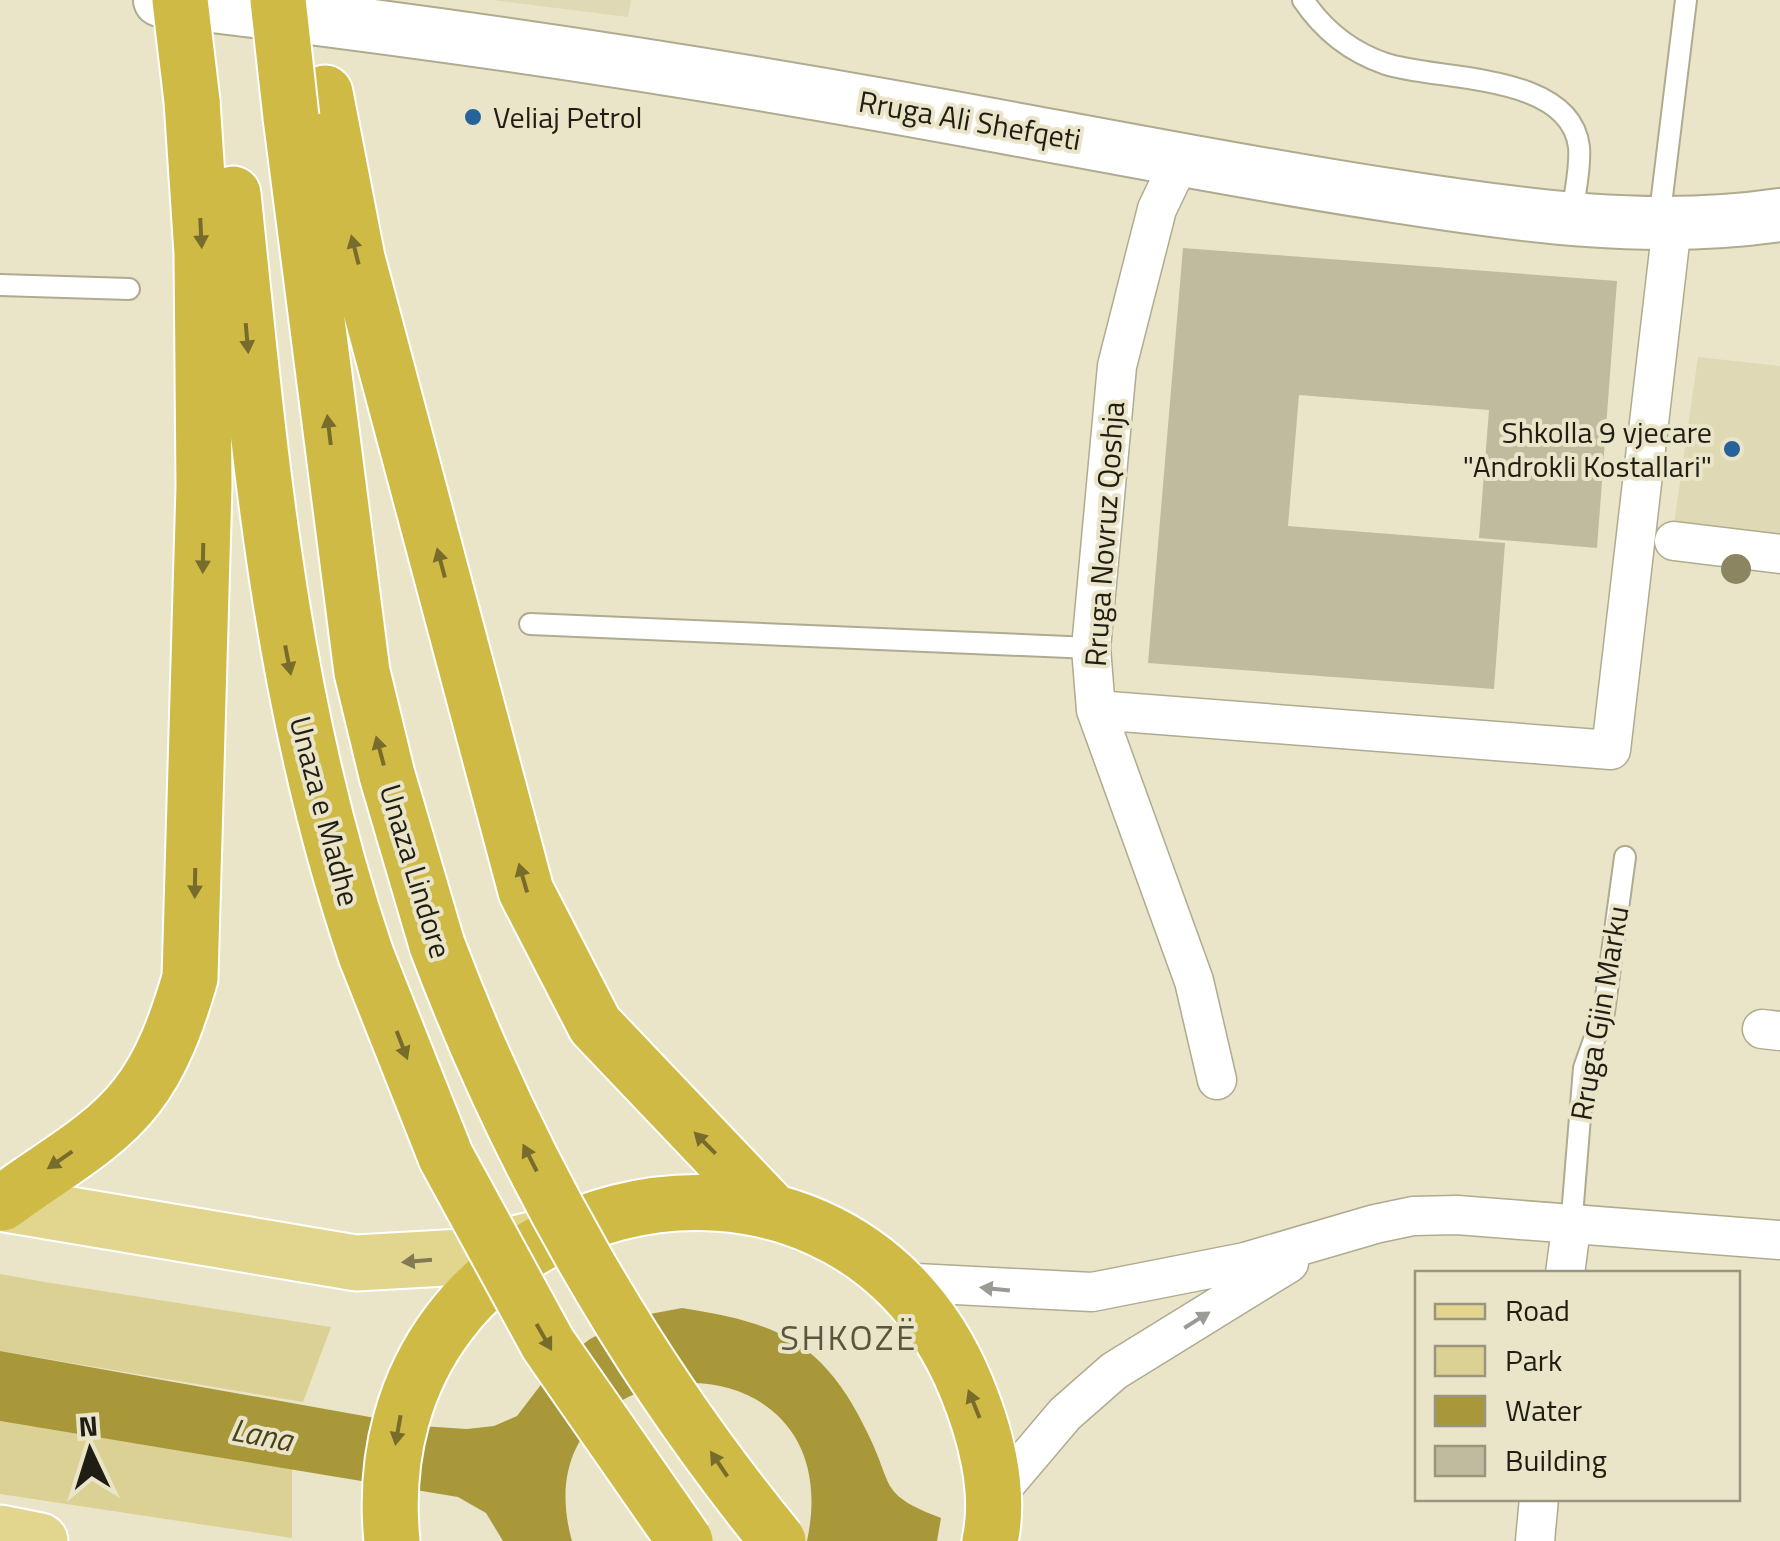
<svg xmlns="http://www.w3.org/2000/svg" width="1780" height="1541" font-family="'Titillium Web',sans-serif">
<rect width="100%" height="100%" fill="#eae5c8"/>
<!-- built -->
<path fill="#dfd9b6" d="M492 0H631L628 17Z
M1698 357 1780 366V544L1673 531Z"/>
<!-- green -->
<path fill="#dcd195" d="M0 1274 45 1282 331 1327 303 1402 0 1351Z
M0 1421 292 1469V1538L0 1494Z"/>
<!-- water -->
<path fill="#a99839" d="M682 1308C780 1323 825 1343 869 1436 894 1488 879 1494 941 1518L937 1541H807C854 1321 515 1340 572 1541H503L486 1513 458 1497 0 1421V1351L420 1426 467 1429 494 1426 517 1416 556 1365 590 1339 634 1317Z"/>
<!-- building -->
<path fill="#bfbb9f" d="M1183 248 1617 281 1597 548 1479 538 1489 410 1299 395 1288 526 1505 543 1494 689 1148 663Z"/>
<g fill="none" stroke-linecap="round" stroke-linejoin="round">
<!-- lane casing -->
<g stroke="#afab90" stroke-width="24">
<path id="lane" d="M1303 0C1324 31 1350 52 1386 64 1438 81 1570 72 1579 147 1581 169 1574 195 1572 216
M1659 221 1686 0
M0 285 129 289
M530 624 1091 648
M1571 1228 1584 1068 1604 1012 1625 857"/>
</g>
<!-- street casing -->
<g stroke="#afab90" stroke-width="41">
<path id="street" d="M1181 159 1157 209 1117 366 1091 648 1096 710 1194 981 1217 1080
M1674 541 1780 554
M1096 710 1611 750 1672 225
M1762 1029 1780 1031
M1565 1274 1571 1228
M897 1282 1092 1292 1245 1262 1375 1224 1413 1216 1457 1215 1780 1240
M993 1499 1065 1414 1114 1371 1289 1263
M1535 1541 1539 1498"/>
</g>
<!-- secondary casing -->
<g stroke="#afab90" stroke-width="56">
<path id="secondary" d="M160 0C446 32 731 76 1014 129 1141 152 1268 177 1395 196 1523 216 1651 234 1780 215"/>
</g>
<!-- primary casing -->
<g stroke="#fff" stroke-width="59">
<path id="primary" d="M0 1203 356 1263 463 1257 539 1238
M0 1533 40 1541"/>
</g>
<!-- highway casing -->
<g stroke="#fff" stroke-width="59">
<path id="highway" d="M325 93 357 258 526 891 595 1025 773 1212
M291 117 362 672 387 775 437 945
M233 194C260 457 280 701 366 955
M2 1203C45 1170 102 1141 136 1097 163 1063 178 1019 190 978L204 486 202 253 192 101
M392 1541C357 1187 837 1071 966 1386 985 1432 1001 1491 990 1541"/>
</g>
<!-- lane -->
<use href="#lane" stroke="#fff" stroke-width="20"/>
<!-- street -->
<use href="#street" stroke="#fff" stroke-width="38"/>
<!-- secondary -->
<use href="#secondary" stroke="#fff" stroke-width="52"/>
<!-- primary -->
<use href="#primary" stroke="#e2d68f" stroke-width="55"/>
<!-- highway -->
<use href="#highway" stroke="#cfba45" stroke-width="55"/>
<!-- highway-bridge casing -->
<g stroke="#fff" stroke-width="59" stroke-linecap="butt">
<path id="highway-bridge" d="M180 0 192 101
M278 0 291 117
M437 945C518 1160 633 1364 778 1541
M366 955 446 1157 548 1344 685 1541"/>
</g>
<!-- highway-bridge -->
<use href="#highway-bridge" stroke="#cfba45" stroke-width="55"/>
</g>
<!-- trees -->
<circle fill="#8b8562" cx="1736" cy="569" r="15"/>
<!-- one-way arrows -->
<defs><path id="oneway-solid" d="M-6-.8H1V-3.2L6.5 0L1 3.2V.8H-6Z" transform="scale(2.5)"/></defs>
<g fill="#786c2c">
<use href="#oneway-solid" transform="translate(201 233) rotate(87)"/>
<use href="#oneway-solid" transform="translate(355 250) rotate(-104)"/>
<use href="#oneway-solid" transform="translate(247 338) rotate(85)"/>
<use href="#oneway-solid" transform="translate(329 430) rotate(-97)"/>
<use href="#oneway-solid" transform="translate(203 558) rotate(91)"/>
<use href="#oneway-solid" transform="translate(441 563) rotate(-105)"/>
<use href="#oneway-solid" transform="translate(288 660) rotate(79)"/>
<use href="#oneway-solid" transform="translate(380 751) rotate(-105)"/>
<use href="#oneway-solid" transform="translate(523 878) rotate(-106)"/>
<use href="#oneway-solid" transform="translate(195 883) rotate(91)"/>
<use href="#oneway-solid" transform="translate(402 1045) rotate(69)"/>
<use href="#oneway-solid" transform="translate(705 1143) rotate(-135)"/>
<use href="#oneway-solid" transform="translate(530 1158) rotate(-117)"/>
<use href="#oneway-solid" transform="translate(60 1160) rotate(145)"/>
<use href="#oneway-solid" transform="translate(544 1337) rotate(60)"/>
<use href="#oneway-solid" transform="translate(974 1404) rotate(-112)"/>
<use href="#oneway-solid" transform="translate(398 1430) rotate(100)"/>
<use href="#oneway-solid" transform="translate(719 1464) rotate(-124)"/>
</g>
<use fill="#817a52" href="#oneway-solid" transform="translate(417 1261) rotate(175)"/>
<g fill="#9b9a95">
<use href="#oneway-solid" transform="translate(995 1289) rotate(-174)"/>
<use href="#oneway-solid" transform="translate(1197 1320) rotate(-32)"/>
</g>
<!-- markers -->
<g fill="#26639a" stroke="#eae5c8" stroke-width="4">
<circle cx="473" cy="117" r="10"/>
<circle cx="1732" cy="449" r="10"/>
</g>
<g text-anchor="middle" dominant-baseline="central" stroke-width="8" stroke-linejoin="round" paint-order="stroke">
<!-- poi labels -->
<g font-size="30" fill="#201e14" stroke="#eae5c8" text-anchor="start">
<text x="493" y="117">Veliaj Petrol</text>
<text x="1712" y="432" text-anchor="end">Shkolla 9 vjecare<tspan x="1712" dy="34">"Androkli Kostallari"</tspan></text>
</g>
<!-- street labels -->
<g font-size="30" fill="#201e14" stroke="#eae5c8">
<text transform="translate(970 120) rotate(10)">Rruga Ali Shefqeti</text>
<text transform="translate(1104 534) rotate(-86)">Rruga Novruz Qoshja</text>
<text transform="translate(325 811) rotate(75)">Unaza e Madhe</text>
<text transform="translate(416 871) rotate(73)">Unaza Lindore</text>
<text transform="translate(1599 1013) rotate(-80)">Rruga Gjin Marku</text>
</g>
<!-- water labels -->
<g font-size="32" font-style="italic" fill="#484119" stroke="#eae5c8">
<text transform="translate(262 1434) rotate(11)">Lana</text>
</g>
<!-- quarter labels -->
<g font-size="35" letter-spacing="2.5" fill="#5a553d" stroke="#eae5c8">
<text x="849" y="1337">SHKOZË</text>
</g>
</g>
<!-- legend -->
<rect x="1415" y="1271" width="325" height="230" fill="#eae5c8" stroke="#999580" stroke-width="2.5"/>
<rect x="1435" y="1304" width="50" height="15" fill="#e2d68f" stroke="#999580" stroke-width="2.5"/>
<text x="1505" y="1321" font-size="30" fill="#201e14">Road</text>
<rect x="1435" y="1346" width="50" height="30" fill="#dcd195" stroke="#999580" stroke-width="2.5"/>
<text x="1505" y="1371" font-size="30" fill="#201e14">Park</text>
<rect x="1435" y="1396" width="50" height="30" fill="#a99839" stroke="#999580" stroke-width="2.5"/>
<text x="1505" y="1421" font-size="30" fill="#201e14">Water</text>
<rect x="1435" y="1446" width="50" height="30" fill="#bfbb9f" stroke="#999580" stroke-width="2.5"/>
<text x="1505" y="1471" font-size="30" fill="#201e14">Building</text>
<!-- north arrow -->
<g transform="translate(90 1451) rotate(356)" stroke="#eae5c8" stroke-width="8" paint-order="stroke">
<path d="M0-8L18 38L0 25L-18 38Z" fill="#201e14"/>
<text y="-15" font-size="28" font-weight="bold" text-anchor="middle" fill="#201e14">N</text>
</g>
</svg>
